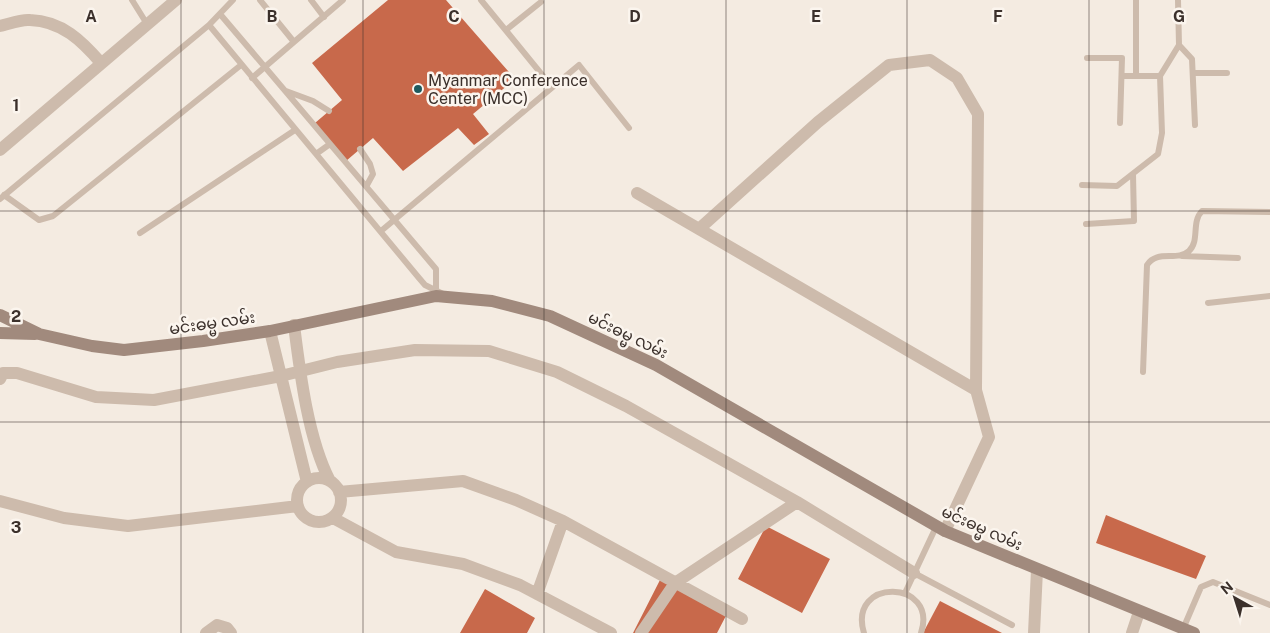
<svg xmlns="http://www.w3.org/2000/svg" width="1270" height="633" font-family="'Public Sans','Noto Sans Myanmar',sans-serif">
<rect width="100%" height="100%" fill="#f4ebe1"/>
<!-- building -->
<path fill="#c8694b" d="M388 0H446L515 79 473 114 489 134 474 145 458 128 403 171 373 138 346 161 315 123 342 100 312 63Z
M1106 515 1206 556 1196 579 1096 543Z
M766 526 830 559 802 613 738 579Z
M660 580 729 610 717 633H633Z
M485 589 535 618 527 633H460Z
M940 601 1002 633H923Z"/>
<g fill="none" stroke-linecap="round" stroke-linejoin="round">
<!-- service -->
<path stroke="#cdbbac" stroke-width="6" d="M132 0 147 24
M260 0 294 42
M311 0 324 17
M481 0 552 87
M1136 0V75
M220 14 436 269V289
M209 25 419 278 425 285 443 294
M506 30 541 2
M1179 45 1192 59 1195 125
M1087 58H1122L1120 123
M1193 73H1227
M1122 76H1160
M252 78 343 0
M286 91 313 101 329 111
M360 149 370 164 373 174 367 185
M316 154 330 144
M1082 185 1117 186 1158 154 1162 133 1160 76 1179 45 1178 0
M4 195 39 220 53 216 241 65
M0 199 209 25 233 0
M1086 224 1134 221 1133 174
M381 231 579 65 629 128
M140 233 295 130
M1182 256 1238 258
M1208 303 1270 296
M1143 372 1147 265C1157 249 1177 262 1189 251 1200 241 1191 222 1202 211L1270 212
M914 573 1012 625
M905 593 936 527
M1183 629 1201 587 1213 582 1270 605
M864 633C847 577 939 579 921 633"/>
<!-- minor -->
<path stroke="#cdbbac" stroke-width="12" d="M0 26C9 24 21 19 30 20 62 21 82 41 101 63
M0 150 176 0
M637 193 699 229 818 122 889 65 930 60 957 78 978 114 976 390 989 437 945 531
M699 229 976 390
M294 325C300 373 308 439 330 481
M270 331 307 482
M0 379 3 373H17L96 397 154 400 281 376 337 362 415 350 489 351 557 372 626 406 797 502 914 573
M297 500a22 22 0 1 1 44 0a22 22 0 1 1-44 0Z
M339 492 463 481 516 500 563 521 742 619
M0 501 64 518 128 526 298 506
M333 518 396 552 463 564 520 585 611 633
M537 594 563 521
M206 633 217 625 227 628 231 633
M641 633 675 583 797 502
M1034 633 1037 570
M1132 633 1139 612"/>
<!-- secondary -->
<path stroke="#a18a7d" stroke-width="12" d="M0 315 39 334 92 346 124 350 203 341 270 331 436 296 492 301 550 316 656 365 945 531 1194 633
M0 333 35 334"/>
</g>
<!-- grid -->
<path fill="none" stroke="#3b302b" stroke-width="1" stroke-opacity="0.55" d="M181 0V633M363 0V633M544 0V633M726 0V633M907 0V633M1089 0V633M0 211H1270M0 422H1270"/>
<!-- markers -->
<circle fill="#1f5a5e" stroke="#fbf5ee" stroke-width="2" cx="418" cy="89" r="5"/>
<g text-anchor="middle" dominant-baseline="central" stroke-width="5" stroke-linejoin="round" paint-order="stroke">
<!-- poi labels -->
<g font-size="16" fill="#3b302b" stroke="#fbf5ee" text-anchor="start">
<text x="428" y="80">Myanmar Conference<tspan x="428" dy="18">Center (MCC)</tspan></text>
</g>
<!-- street labels -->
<g font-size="16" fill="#3b302b" stroke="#fbf5ee">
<text transform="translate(212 323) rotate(-8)">မင်းဓမ္မ လမ်း</text>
<text transform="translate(628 335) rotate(26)">မင်းဓမ္မ လမ်း</text>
<text transform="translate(982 528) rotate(24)">မင်းဓမ္မ လမ်း</text>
</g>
</g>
<g font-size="16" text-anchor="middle" font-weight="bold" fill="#3b302b" stroke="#fbf5ee" stroke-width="5" stroke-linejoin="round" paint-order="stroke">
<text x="91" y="22">A</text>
<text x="272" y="22">B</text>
<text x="454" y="22">C</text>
<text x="635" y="22">D</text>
<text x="816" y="22">E</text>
<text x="998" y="22">F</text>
<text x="1179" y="22">G</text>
<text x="16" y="111">1</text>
<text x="16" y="322">2</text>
<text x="16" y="533">3</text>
</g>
<!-- north arrow -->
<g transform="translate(1235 598) rotate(321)" stroke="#fbf5ee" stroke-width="4" paint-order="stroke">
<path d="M0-4L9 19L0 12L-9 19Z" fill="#3b302b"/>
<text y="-8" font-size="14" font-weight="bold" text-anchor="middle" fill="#3b302b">N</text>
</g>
</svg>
